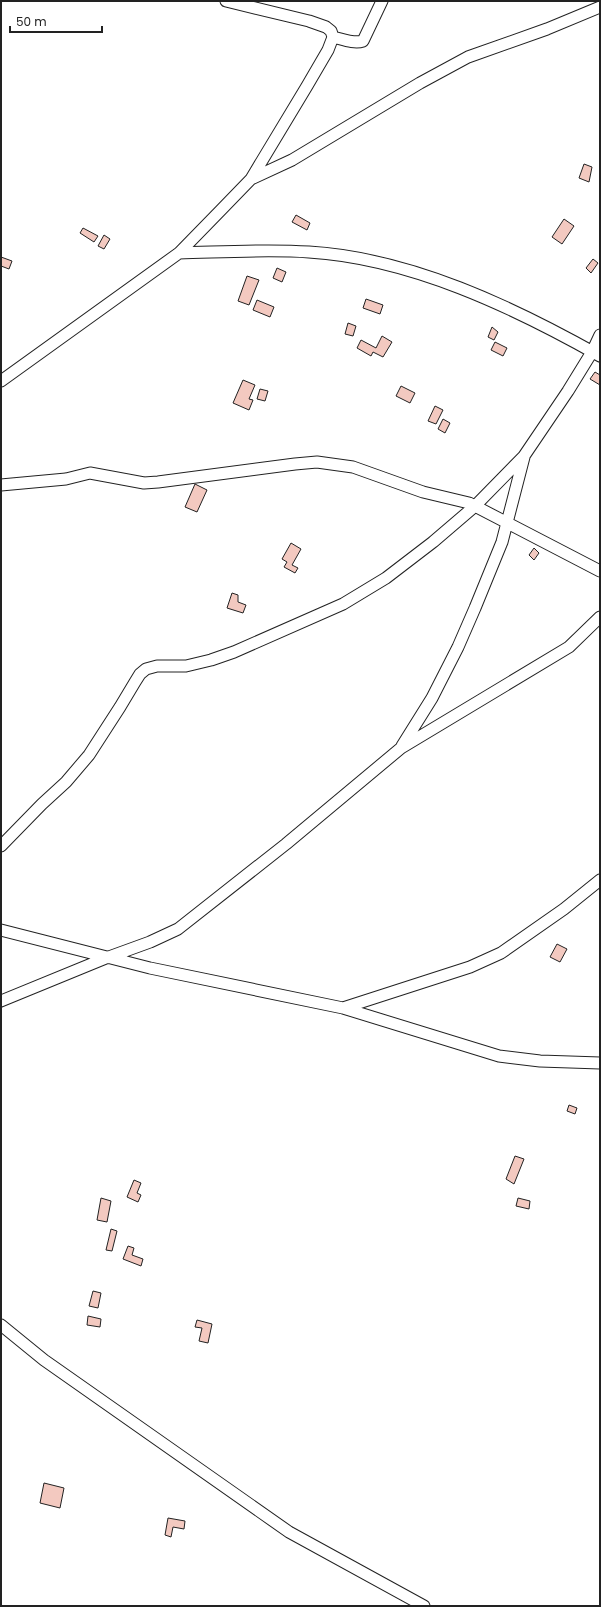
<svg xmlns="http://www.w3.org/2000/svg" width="601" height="1607" font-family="Poppins,sans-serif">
<rect width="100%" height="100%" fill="#fff"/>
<!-- building -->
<path fill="#f3c9c0" stroke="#222" d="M584 164 592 167 589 182 579 178Z
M296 215 310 223 307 230 292 222Z
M564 219 574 226 562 244 552 237Z
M83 228 98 236 94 242 80 233Z
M104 235 110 239 104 249 98 246Z
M1 257 12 261 9 269 1 266Z
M593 259 598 263 591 273 586 268Z
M277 268 286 272 282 282 273 278Z
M247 276 259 280 249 305 238 301Z
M366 299 383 305 380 314 363 308Z
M257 300 274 307 270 317 253 310Z
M348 323 356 326 353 336 345 334Z
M492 327 498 332 494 340 488 337Z
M382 336 392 342 383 357 373 352 371 356 357 348 361 340 376 348Z
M495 342 507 348 503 356 491 350Z
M595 372 600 375V385L590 379Z
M243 380 255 385 249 399 253 400 249 410 233 403Z
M401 386 415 393 410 403 396 396Z
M260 389 268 391 265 401 257 399Z
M435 406 443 410 436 424 428 421Z
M443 419 450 423 445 433 438 429Z
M195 484 207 490 197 512 185 507Z
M291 543 301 549 292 565 298 568 295 573 284 567 287 562 282 559Z
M534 548 539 553 534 560 529 555Z
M232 593 238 595V602L246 605 243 613 227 608Z
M557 944 567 949 560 962 550 957Z
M569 1105 577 1108 575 1114 567 1111Z
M515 1156 524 1159 514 1184 506 1179Z
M134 1180 141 1183 137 1193 141 1195 138 1202 127 1197Z
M101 1198 111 1201 107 1222 97 1220Z
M518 1198 530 1201 529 1209 516 1206Z
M111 1229 117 1231 112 1251 106 1250Z
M128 1246 134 1248 132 1255 143 1259 141 1266 123 1259Z
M93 1291 101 1293 98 1308 89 1306Z
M88 1316 101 1319 100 1327 87 1325Z
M197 1320 212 1324 208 1343 199 1341 202 1328 195 1327Z
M44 1483 64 1488 60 1508 40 1503Z
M168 1518 185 1521 184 1529 173 1527 171 1537 165 1535Z"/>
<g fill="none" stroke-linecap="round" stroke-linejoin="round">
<!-- street casing -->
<g stroke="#222" stroke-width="13">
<path id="street" d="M333 37C342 39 354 44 363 41L382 1
M251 179 292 160 420 83 468 57 547 29 600 7
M179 253C222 252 266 249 309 252 410 258 513 307 600 356
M1 381 179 253 220 211 251 179 307 86 328 50 333 37 331 31 326 27 309 21 226 1
M1 485 66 479 90 473 144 483 158 482 295 464 317 462 353 467 423 492 469 503 600 571
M402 746 432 698 458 647 475 608 502 542 524 457
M1 846 42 804 66 782 89 755 120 707 135 682 140 674 146 669 157 666H186L211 660 234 652 343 604 386 578 433 542 475 506 524 456 568 391 592 352 600 335
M1 930 150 968 343 1008 499 1056 540 1061 600 1063
M1 1001 106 958 150 942 178 929 286 844 401 748 569 647 600 617
M343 1008 470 967 501 953 564 909 600 880
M1 1325 44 1360 289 1532 424 1606"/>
</g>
<!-- street -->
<use href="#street" stroke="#fff" stroke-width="11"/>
</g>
<!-- border -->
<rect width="601" height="1607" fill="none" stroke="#222222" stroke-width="4"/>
<!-- scale -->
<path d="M10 26v6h92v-6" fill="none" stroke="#222222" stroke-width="2"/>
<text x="16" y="26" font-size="12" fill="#222222" stroke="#ffffff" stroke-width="3" paint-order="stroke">50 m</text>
</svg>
